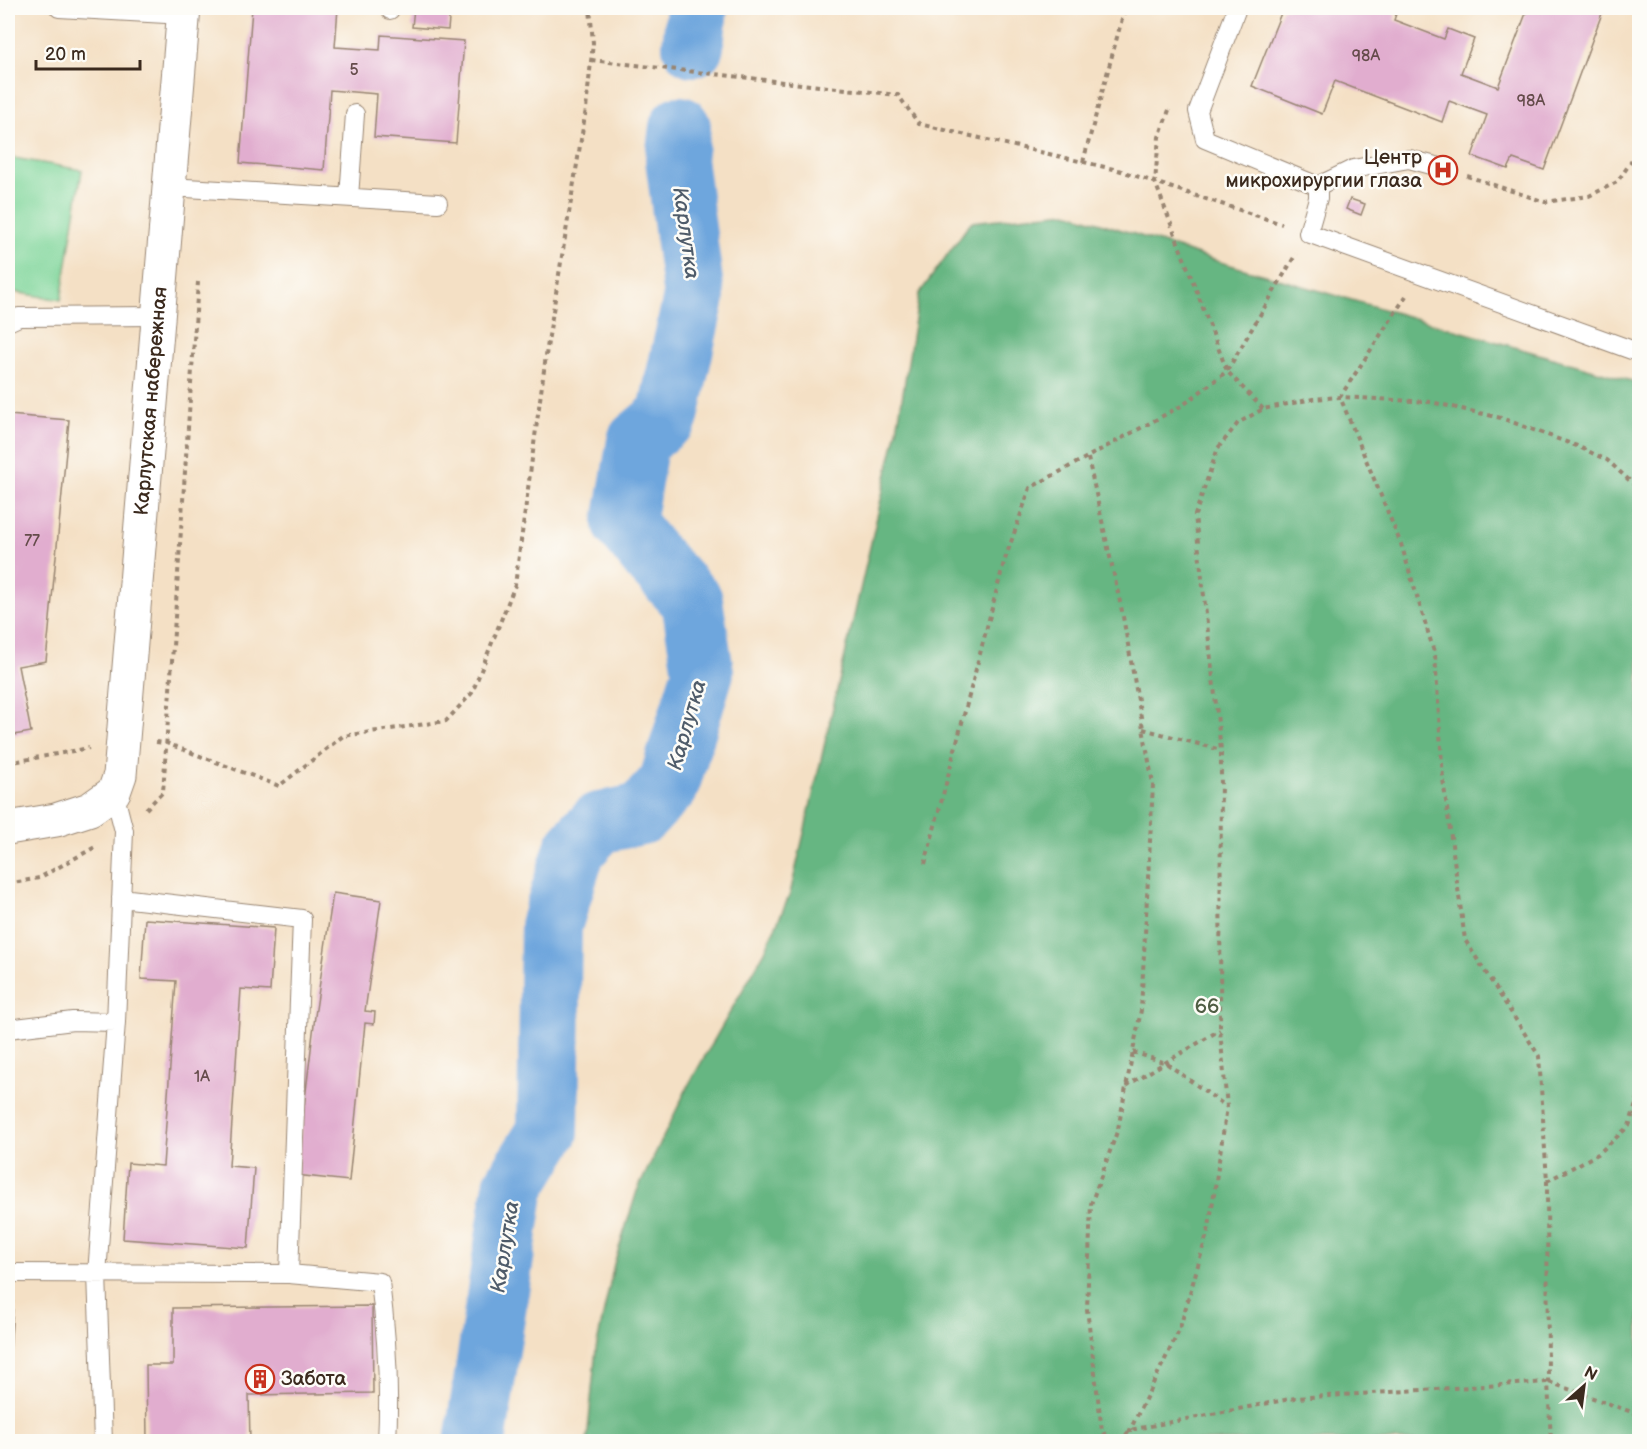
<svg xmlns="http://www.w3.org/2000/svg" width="1647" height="1449" font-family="'Balsamiq Sans',sans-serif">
<rect width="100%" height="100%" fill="#fdfcf7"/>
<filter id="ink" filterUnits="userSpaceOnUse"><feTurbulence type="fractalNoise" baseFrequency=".0167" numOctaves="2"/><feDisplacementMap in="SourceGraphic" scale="12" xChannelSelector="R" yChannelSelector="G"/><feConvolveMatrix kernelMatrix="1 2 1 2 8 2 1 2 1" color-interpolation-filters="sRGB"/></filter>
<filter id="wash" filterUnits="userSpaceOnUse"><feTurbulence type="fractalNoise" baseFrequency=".008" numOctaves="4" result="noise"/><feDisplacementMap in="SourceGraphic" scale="24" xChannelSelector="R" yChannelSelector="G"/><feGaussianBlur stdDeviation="1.35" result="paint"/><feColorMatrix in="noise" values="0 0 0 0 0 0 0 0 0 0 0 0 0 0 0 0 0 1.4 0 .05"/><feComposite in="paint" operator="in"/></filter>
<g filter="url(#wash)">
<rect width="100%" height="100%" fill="#f4e0c5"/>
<!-- green -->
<path fill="#7ed59a" stroke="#5c805c" stroke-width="1.5" d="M8 157 82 170 61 300 8 291Z"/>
<!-- forest -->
<path fill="#66b682" stroke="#507050" stroke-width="1.5" d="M934 8H1010L956 19Z
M1067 212 1220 262 1639 383V1441H587L596 1349 614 1264 637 1191 689 1084 765 951 790 894 897 430 919 294 971 222Z"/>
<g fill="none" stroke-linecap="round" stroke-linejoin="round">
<!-- river -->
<path stroke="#6ea6dd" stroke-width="62" d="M693 46 697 8
M475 1442 514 1186 548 1131 551 926 575 849 599 823 641 814 669 784 703 672 692 601 652 558 624 523 638 441 668 416 694 297 676 159 680 127"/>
</g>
<g id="blocks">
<!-- building -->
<path fill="#e1adcf" d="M252 8H338L335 47 380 50 381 35 464 41 456 143 374 137 377 94 330 90 324 170 240 163Z
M414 8H450L448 30 412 27Z
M1283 8H1378L1396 14 1394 20 1444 39 1448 29 1474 39 1461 73 1498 87 1528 8H1604L1544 170 1513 159 1508 169 1472 156 1487 115 1449 101 1442 122 1335 81 1322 114 1252 86Z
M1350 199 1365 204 1361 215 1346 209Z
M8 415 69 420 46 661 18 666 31 732 8 736Z
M333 893 381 900 365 1011 375 1012 374 1024 365 1023 349 1181 296 1175 315 1016Z
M145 919 274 928 270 991 241 989 229 1166 254 1168 248 1248 123 1239 128 1163 163 1166 176 981 141 979Z
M8 1292 14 1293 9 1367H8Z
M372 1306 373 1393 249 1395 250 1442H147L146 1365H173V1308Z"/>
</g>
</g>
<g filter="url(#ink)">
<use href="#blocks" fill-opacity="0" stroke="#988572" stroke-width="1.5"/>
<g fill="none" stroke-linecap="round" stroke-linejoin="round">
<!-- lane casing -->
<g stroke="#988572" stroke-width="20">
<path id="lane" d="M59 8 184 15
M1237 8 1198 111 1205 139 1318 186 1353 169 1409 159 1443 168
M390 10V8
M1318 186V198L1308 233 1640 353
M169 187 438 203
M349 197 355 114
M8 322 19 317 158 316
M8 1029 73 1021 116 1022
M8 1273 289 1274 302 919 121 898
M289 1274 380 1282C387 1336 390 1388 387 1442
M103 1442 97 1274 116 1022 124 831 114 792"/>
</g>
<!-- secondary casing -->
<g stroke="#988572" stroke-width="35">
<g id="secondary">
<path id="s1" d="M8 828 56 820 90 809 114 792 120 775 184 8"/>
</g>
</g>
<!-- path -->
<path stroke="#988572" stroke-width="4" stroke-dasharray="4.5 4.5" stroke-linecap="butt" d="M591 60 898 95 919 124 1118 170 1282 224
M1169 110 1159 137 1155 182 1227 371 1263 409
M1083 162 1125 8
M1467 176 1545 202 1589 196 1617 182 1640 149
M1406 296 1340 397 1401 544 1435 655 1443 779 1465 940 1539 1056 1547 1181 1548 1382 1551 1442
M1088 458 1122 611 1153 784 1141 1010 1118 1129 1091 1204 1087 1309 1102 1431 1112 1442
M1143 729 1221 750
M156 742 166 743 279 786 343 736 446 721 472 693 515 585 547 348 586 109 593 43 590 8
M8 763 89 748
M146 809 163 792 198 282
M925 864 1004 562 1030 488 1183 405 1227 371 1296 254
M8 884 39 878 97 846
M1133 1052 1166 1063 1227 1107
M1126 1086 1220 1030
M1547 1181 1598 1154 1629 1126 1640 1092
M1549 1382 1640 1415
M1120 1442 1130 1430 1295 1398 1548 1382
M1130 1442V1430L1179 1331 1209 1227 1227 1107 1220 1030 1221 750 1195 515 1218 448 1238 423 1263 409 1313 399 1340 397 1431 402 1501 418 1577 446 1607 460 1640 490"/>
<!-- lane -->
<use href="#lane" stroke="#fff" stroke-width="18"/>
<!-- secondary -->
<use href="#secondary" stroke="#fff" stroke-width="33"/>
</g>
</g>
<!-- icons -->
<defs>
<g id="hospital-ring" transform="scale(1.5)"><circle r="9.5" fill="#fdfcf7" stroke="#c8321e" stroke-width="1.5"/><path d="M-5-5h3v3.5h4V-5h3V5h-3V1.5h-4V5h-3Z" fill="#c8321e"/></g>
<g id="building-ring" transform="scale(1.5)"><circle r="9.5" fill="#fdfcf7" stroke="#c8321e" stroke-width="1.5"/><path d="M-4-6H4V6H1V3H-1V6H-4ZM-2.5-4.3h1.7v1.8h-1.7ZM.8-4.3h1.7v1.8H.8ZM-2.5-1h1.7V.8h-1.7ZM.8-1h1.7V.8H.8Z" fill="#c8321e"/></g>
</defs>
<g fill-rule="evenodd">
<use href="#hospital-ring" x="1443" y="170"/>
<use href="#building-ring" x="260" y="1379"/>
</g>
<g text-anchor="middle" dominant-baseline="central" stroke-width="5" stroke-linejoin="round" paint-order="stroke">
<!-- number labels -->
<g font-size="16" fill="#644b4a">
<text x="1366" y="56">98А</text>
<text x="354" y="70">5</text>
<text x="1531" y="101">98А</text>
<text x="32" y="541">77</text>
<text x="202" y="1077">1А</text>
</g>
<!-- poi labels -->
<g font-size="20" fill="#3b2a1e" stroke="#fdfcf7" text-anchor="end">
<text x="1422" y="158">Центр<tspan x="1422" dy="23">микрохирургии глаза</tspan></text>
<text x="281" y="1379" text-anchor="start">Забота</text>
</g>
<!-- street labels -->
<g font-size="20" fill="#3b2a1e" stroke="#fdfcf7">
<text stroke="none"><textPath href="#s1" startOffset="507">Карлутская набережная</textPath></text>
</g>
<!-- park labels -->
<g font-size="20" fill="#4f5d43" stroke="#fdfcf7">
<text x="1207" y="1007">66</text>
</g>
<!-- water labels -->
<g font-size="21" font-style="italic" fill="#4f5c6a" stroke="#fdfcf7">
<text transform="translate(686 233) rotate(82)">Карлутка</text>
<text transform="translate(687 725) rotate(-74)">Карлутка</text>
<text transform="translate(505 1247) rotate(-81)">Карлутка</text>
</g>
</g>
<!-- margin -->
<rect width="1647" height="1449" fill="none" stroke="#fdfcf7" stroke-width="30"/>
<!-- north arrow -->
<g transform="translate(1584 1386) rotate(28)" stroke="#fdfcf7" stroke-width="4.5" paint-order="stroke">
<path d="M0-4.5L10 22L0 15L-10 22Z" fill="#3b2a1e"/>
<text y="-9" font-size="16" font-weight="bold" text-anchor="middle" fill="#3b2a1e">N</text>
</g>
<!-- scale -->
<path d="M36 60v9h104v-9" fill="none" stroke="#3b2a1e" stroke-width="3"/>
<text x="45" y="60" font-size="18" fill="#3b2a1e" stroke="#fdfcf7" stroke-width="4.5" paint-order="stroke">20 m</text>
</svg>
